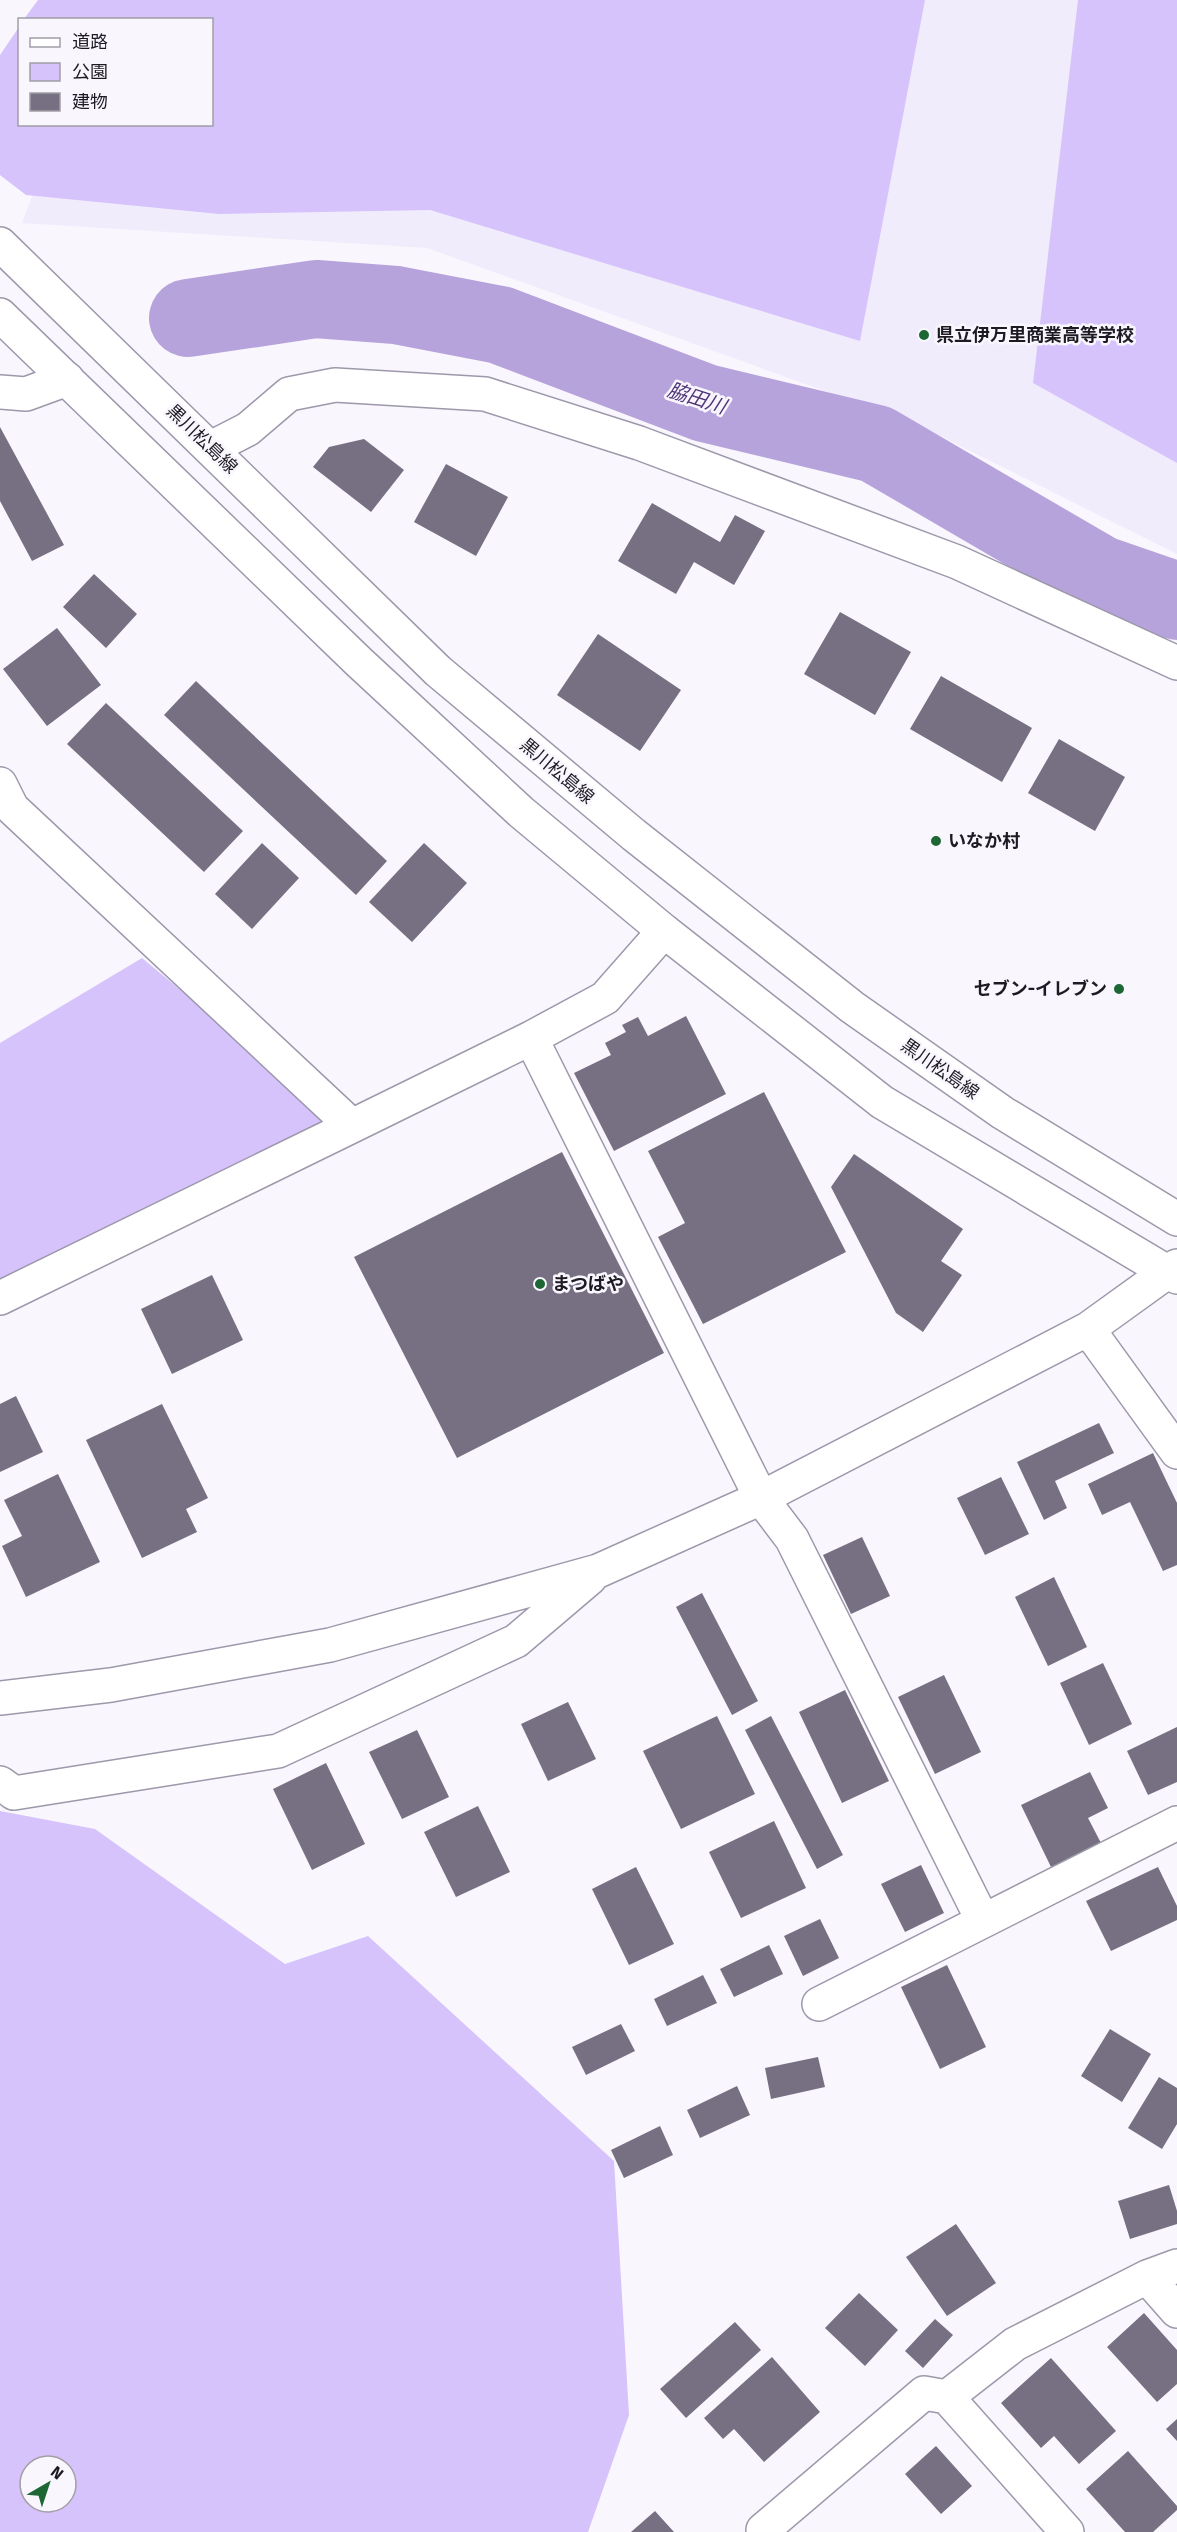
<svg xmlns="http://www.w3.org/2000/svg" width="1177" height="2532" font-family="'Fira Sans','Noto Sans JP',sans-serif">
<rect width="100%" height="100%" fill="#f9f6fe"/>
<!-- built -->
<path fill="#f1ecfc" d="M105 0H1177V554L914 423 427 248 22 223 59 125 212 124V20Z"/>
<!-- green -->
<path fill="#d6c3fb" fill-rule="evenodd" d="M38 0H925L860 341 430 210 219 214 26 195 0 175V55L19 27 20 124H212V20L24 19Z
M1078 0H1177V463L1033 383Z
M142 958 201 1007 324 1122 0 1281V1043Z
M0 1811 95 1829 285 1964 368 1936 614 2161 629 2415 588 2532H0ZM30 2466H66V2502H30Z"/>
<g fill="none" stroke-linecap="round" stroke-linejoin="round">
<!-- river -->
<path stroke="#b6a3dc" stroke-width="78" d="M188 318 316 299 396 305 500 325 705 403 876 444 1099 574 1177 601"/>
</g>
<!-- building -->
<path fill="#767082" d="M0 427 64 545 32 561 0 501Z
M364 439 404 470 371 512 313 467 329 447Z
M446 464 508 497 476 556 414 522Z
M652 503 720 542 735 515 765 531 734 585 694 562 676 594 618 561Z
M94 574 137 614 106 648 63 607Z
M840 612 911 652 875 715 804 674Z
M57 628 101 685 47 726 3 669Z
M598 634 681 690 640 751 557 695Z
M941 676 1032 728 1002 782 910 729Z
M196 681 387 861 356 895 164 715Z
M106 703 243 831 204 872 67 744Z
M1059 739 1125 777 1095 831 1028 793Z
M262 843 299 878 252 929 215 894Z
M424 843 467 883 412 942 369 902Z
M686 1016 726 1094 614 1151 574 1073 611 1055 605 1043 626 1032 622 1025 638 1017 648 1036Z
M764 1092 846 1252 703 1324 658 1237 685 1223 648 1151Z
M562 1152 664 1353 457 1458 354 1257Z
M854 1154 963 1229 941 1261 962 1275 923 1332 896 1313 831 1187Z
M212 1275 243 1340 172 1374 141 1309Z
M16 1396 43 1452 0 1472V1404Z
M162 1404 208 1498 186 1509 197 1532 142 1558 86 1440Z
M1099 1423 1114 1453 1055 1481 1067 1508 1044 1520 1017 1462Z
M1153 1453 1177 1503V1565L1163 1571 1130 1502 1102 1515 1088 1484Z
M58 1474 100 1562 26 1597 2 1546 22 1536 4 1500Z
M1001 1477 1029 1534 985 1555 957 1498Z
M862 1537 890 1596 851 1614 823 1555Z
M1054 1577 1087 1647 1048 1666 1015 1597Z
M702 1593 758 1701 732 1715 676 1607Z
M1103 1663 1132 1724 1089 1745 1060 1683Z
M944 1675 981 1752 935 1774 898 1697Z
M845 1690 889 1781 842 1803 799 1712Z
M568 1702 596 1759 548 1781 521 1724Z
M717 1716 755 1794 681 1829 643 1751Z
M771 1716 843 1855 817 1869 745 1730Z
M1177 1727V1782L1148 1795 1127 1751Z
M417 1730 449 1797 402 1819 369 1752Z
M326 1763 365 1844 312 1870 273 1789Z
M1090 1772 1108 1808 1088 1818 1101 1843 1051 1867 1021 1805Z
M478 1806 510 1872 456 1897 424 1832Z
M774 1821 806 1888 741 1918 709 1852Z
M921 1865 944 1913 905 1932 881 1884Z
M636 1867 674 1944 629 1965 592 1889Z
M1158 1867 1177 1906V1920L1111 1951 1086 1901Z
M820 1919 839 1958 803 1976 784 1936Z
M769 1945 783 1974 734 1997 720 1969Z
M947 1965 986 2047 940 2069 901 1987Z
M703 1975 717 2003 667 2026 654 1999Z
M621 2024 635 2051 586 2075 572 2047Z
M1110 2029 1151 2054 1122 2102 1081 2076Z
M818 2057 825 2087 771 2099 765 2068Z
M1159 2077 1177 2088V2124L1162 2149 1128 2128Z
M737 2086 750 2115 700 2138 687 2110Z
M660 2126 673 2155 624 2178 611 2150Z
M1169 2185 1177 2211V2224L1130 2239 1118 2201Z
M956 2224 996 2283 947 2316 906 2257Z
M859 2293 898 2330 865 2366 825 2328Z
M1144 2313 1177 2350V2384L1157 2402 1107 2347Z
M935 2319 953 2335 923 2368 905 2351Z
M735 2322 761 2350 686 2418 660 2389Z
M772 2357 820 2412 764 2462 734 2429 723 2439 704 2418Z
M1051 2358 1116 2431 1079 2464 1054 2436 1041 2448 1001 2403Z
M1177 2419V2441L1166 2429Z
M936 2446 972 2486 941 2514 905 2474Z
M1128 2451 1177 2506V2510L1153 2532H1125L1086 2489Z
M655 2511 674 2532H631Z"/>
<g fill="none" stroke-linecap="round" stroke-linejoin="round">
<!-- minor casing -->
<g stroke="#9d98aa" stroke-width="36">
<path id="minor" d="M0 392 26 394 67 379
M211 448 248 429 289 394 335 385 485 394 639 443 957 562 1177 663
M0 784 12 808 352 1126 531 1038
M664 931 605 998 531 1038 761 1498 792 1539 983 1921
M0 1298 352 1126
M1088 1329 1177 1452
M0 1698 111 1685 330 1645 598 1571 761 1498 1088 1329 1167 1272 1177 1277
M0 1783 14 1793 278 1751 516 1641 590 1578
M819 2004 1177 1823
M1147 2277 1177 2311
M947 2397 1015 2344 1147 2277 1177 2266
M765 2532 763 2530 924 2393 947 2397 1067 2532"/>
</g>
<!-- major casing -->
<g stroke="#9d98aa" stroke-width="36">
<path id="major" d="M0 244 438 671 634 835 852 1007 1003 1113 1177 1219
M0 315 359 662 521 812 664 931 882 1102 1167 1272 1177 1266"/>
</g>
<!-- minor -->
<use href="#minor" stroke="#fff" stroke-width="33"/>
<!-- major -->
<use href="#major" stroke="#fff" stroke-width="33"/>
</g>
<!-- markers -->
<g fill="#1d6734" stroke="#f9f6fe" stroke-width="2">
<circle cx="924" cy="335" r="6"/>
<circle cx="936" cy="841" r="6"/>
<circle cx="1119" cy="989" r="6"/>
<circle cx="540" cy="1284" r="6"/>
</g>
<g text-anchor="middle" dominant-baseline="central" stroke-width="5" stroke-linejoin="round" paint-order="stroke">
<!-- poi labels -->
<g font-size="18" font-weight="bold" fill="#1d1b22" stroke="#f9f6fe" text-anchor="start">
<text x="936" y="335">県立伊万里商業高等学校</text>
<text x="948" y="841">いなか村</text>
<text x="1107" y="989" text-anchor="end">セブン-イレブン</text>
<text x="552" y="1284">まつばや</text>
</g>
<!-- street labels -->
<g font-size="18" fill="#1d1b22" stroke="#f9f6fe">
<text transform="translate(202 439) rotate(44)">黒川松島線</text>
<text transform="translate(557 771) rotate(40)">黒川松島線</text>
<text transform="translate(940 1069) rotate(35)">黒川松島線</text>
</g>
<!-- water labels -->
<g font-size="20" font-style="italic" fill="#513679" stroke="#f9f6fe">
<text transform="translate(697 398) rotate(18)">脇田川</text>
</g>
</g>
<!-- legend -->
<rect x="18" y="18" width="195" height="108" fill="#f9f6fe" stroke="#a19ea6" stroke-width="1.5"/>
<rect x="30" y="38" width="30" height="9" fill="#ffffff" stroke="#a19ea6" stroke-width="1.5"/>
<text x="72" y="48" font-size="18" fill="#1d1b22">道路</text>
<rect x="30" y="63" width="30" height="18" fill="#d6c3fb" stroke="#a19ea6" stroke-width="1.5"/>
<text x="72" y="78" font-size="18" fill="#1d1b22">公園</text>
<rect x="30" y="93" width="30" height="18" fill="#767082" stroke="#a19ea6" stroke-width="1.5"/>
<text x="72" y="108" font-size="18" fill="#1d1b22">建物</text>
<!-- north arrow -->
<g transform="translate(48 2484) rotate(39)"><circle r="28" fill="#f9f6fe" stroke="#a19ea6" stroke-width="1.5"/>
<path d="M0-4.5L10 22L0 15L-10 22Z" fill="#1d6734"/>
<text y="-9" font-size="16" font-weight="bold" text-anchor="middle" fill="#1d1b22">N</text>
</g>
</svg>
